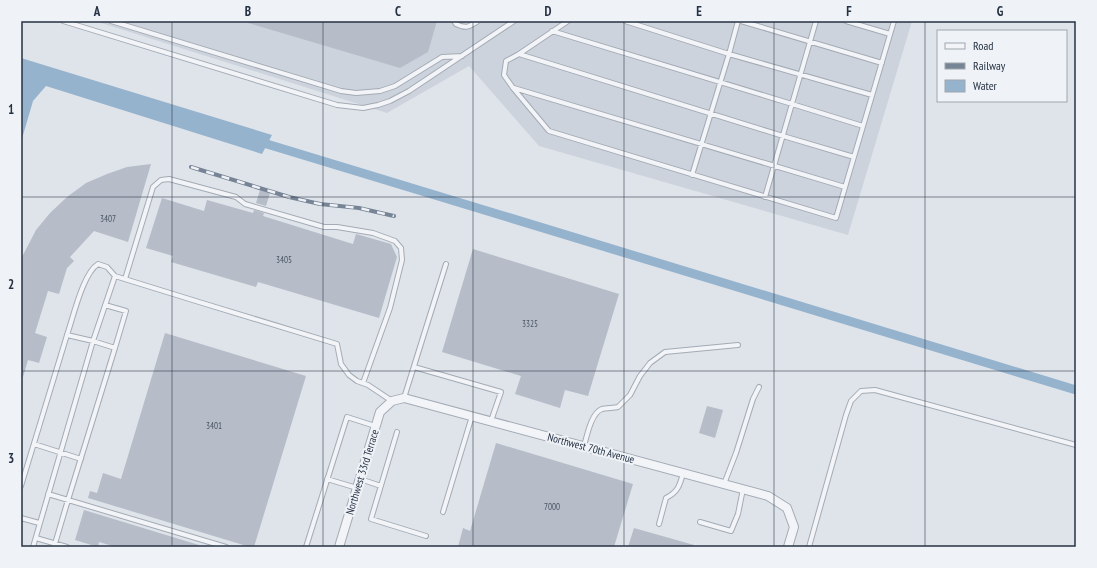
<svg xmlns="http://www.w3.org/2000/svg" width="1097" height="568" font-family="'PT Sans Narrow',sans-serif">
<rect width="100%" height="100%" fill="#dfe4ea"/>
<!-- built -->
<path fill="#cdd3dc" d="M95 21H912L848 235 539 146 469 66 387 113Z"/>
<!-- water -->
<path fill="#96b3ce" d="M21 58 272 135 262 154 46 86 33 101 21 142Z"/>
<g fill="none" stroke-linecap="round" stroke-linejoin="round">
<!-- canal -->
<path stroke="#96b3ce" stroke-width="9" d="M257 141 1076 390"/>
</g>
<!-- building -->
<path fill="#b6bdc8" d="M248 21H437L428 52 400 68 248 23Z
M151 164 128 242 94 231 70 257 74 261 67 268 59 294 48 291 35 333 47 337 39 363 28 360 23 377 21 376V260L23 255 36 230 50 213 67 197 86 183 107 174 127 167Z
M260 190 270 193 266 206 256 203Z
M162 198 204 211 207 200 253 213 254 210 264 213 263 216 353 244 356 234 391 244 397 257 379 318 258 282 256 287 171 262 173 256 146 248Z
M473 249 619 294 588 396 565 390 560 408 528 398 515 394 521 376 442 352Z
M165 333 306 376 254 547H250L88 498 90 491 97 493 103 473 121 479Z
M707 406 723 410 715 438 699 433Z
M496 443 633 484 614 547H458L463 528 470 531Z
M84 510 199 545V547H116L99 542 98 547 75 540Z
M634 528 694 545 693 547H628Z"/>
<g fill="none" stroke-linecap="round" stroke-linejoin="round">
<!-- lane casing -->
<g stroke="#a4abb5" stroke-width="6">
<path id="lane" d="M63 21 337 105 363 108 378 105 390 101 409 91 514 21
M111 21 341 91 356 93 380 91 395 86 442 57 462 56
M454 21 456 24C466 29 469 27 478 21
M568 21 519 54 506 61 504 75 513 88 549 131 836 218 894 21
M625 21 729 54 738 21
M741 21 882 63
M846 21 890 34
M552 31 792 104 863 126
M519 54 783 136 854 157
M514 88 845 187
M692 175 729 54 872 95
M765 197 816 21
M125 279 153 187 161 180 169 179 236 197 245 204 324 227H337L373 233 395 241 401 248 402 260 390 308 363 383
M105 305 126 311 115 348
M67 335C73 318 83 273 98 264L107 267 115 276
M414 367 501 392 491 421
M404 398 446 264
M397 432 371 519 426 536
M34 444 81 459
M584 446C587 436 591 413 602 409 606 408 614 408 618 407L630 395 640 376 650 363 665 352 738 345
M327 479 357 488
M360 479 381 486
M724 484 736 453 753 399 759 387
M21 486 67 335 93 341 115 348 68 500 54 547
M48 494 226 547
M443 512 472 416
M21 518 39 523
M700 522 731 531 738 514 743 489
M659 524 666 498C678 492 680 485 683 473
M36 538 67 547
M33 547 93 341 115 276 199 302 337 344 341 364 349 375 357 381 368 385 392 401
M306 547 347 417 375 426
M809 547 846 415 851 401 861 391 875 390 1076 445"/>
</g>
<!-- street casing -->
<g stroke="#a4abb5" stroke-width="10">
<path id="street" d="M339 547 380 412 392 401 404 398 768 496 787 508 794 527 788 547"/>
</g>
<!-- lane -->
<use href="#lane" stroke="#f2f4f8" stroke-width="4"/>
<!-- street -->
<use href="#street" stroke="#f2f4f8" stroke-width="8"/>
<!-- rail casing -->
<g stroke="#778495" stroke-width="4">
<path id="rail" d="M191 167 289 197 320 204 359 208 394 216"/>
</g>
<!-- rail -->
<use href="#rail" stroke="#eff3f7" stroke-width="2.5" stroke-dasharray="8" stroke-linecap="butt"/>
</g>
<!-- grid -->
<path fill="none" stroke="#263243" stroke-width="1" stroke-opacity="0.55" d="M172 21V547M323 21V547M473 21V547M624 21V547M774 21V547M925 21V547M21 197H1076M21 371H1076"/>
<g text-anchor="middle" dominant-baseline="central" stroke-width="4" stroke-linejoin="round" paint-order="stroke">
<!-- number labels -->
<g font-size="9" fill="#4a5564">
<text x="108" y="218">3407</text>
<text x="284" y="259">3405</text>
<text x="530" y="323">3325</text>
<text x="214" y="425">3401</text>
<text x="552" y="506">7000</text>
</g>
<!-- street labels -->
<g font-size="11" fill="#263243" stroke="#eff3f7">
<text transform="translate(591 448) rotate(15)">Northwest 70th Avenue</text>
<text transform="translate(362 472) rotate(-73)">Northwest 33rd Terrace</text>
</g>
</g>
<!-- border -->
<rect width="1097" height="568" fill="none" stroke="#eff3f7" stroke-width="44"/>
<!-- legend -->
<rect x="937" y="30" width="130" height="72" fill="#eff3f7" stroke="#9fa6af"/>
<rect x="945" y="43" width="20" height="6" fill="#f2f4f8" stroke="#9fa6af"/>
<text x="973" y="50" font-size="12" fill="#263243">Road</text>
<rect x="945" y="63" width="20" height="6" fill="#778495" stroke="#9fa6af"/>
<text x="973" y="70" font-size="12" fill="#263243">Railway</text>
<rect x="945" y="80" width="20" height="12" fill="#96b3ce" stroke="#9fa6af"/>
<text x="973" y="90" font-size="12" fill="#263243">Water</text>
<rect x="22" y="22" width="1053" height="524" fill="none" stroke="#263243" stroke-width="1.5"/>
<g font-size="13" text-anchor="middle" font-weight="bold" fill="#263243">
<text x="97" y="16">A</text>
<text x="248" y="16">B</text>
<text x="398" y="16">C</text>
<text x="548" y="16">D</text>
<text x="699" y="16">E</text>
<text x="849" y="16">F</text>
<text x="1000" y="16">G</text>
<text x="11" y="114">1</text>
<text x="11" y="289">2</text>
<text x="11" y="463">3</text>
</g>
</svg>
